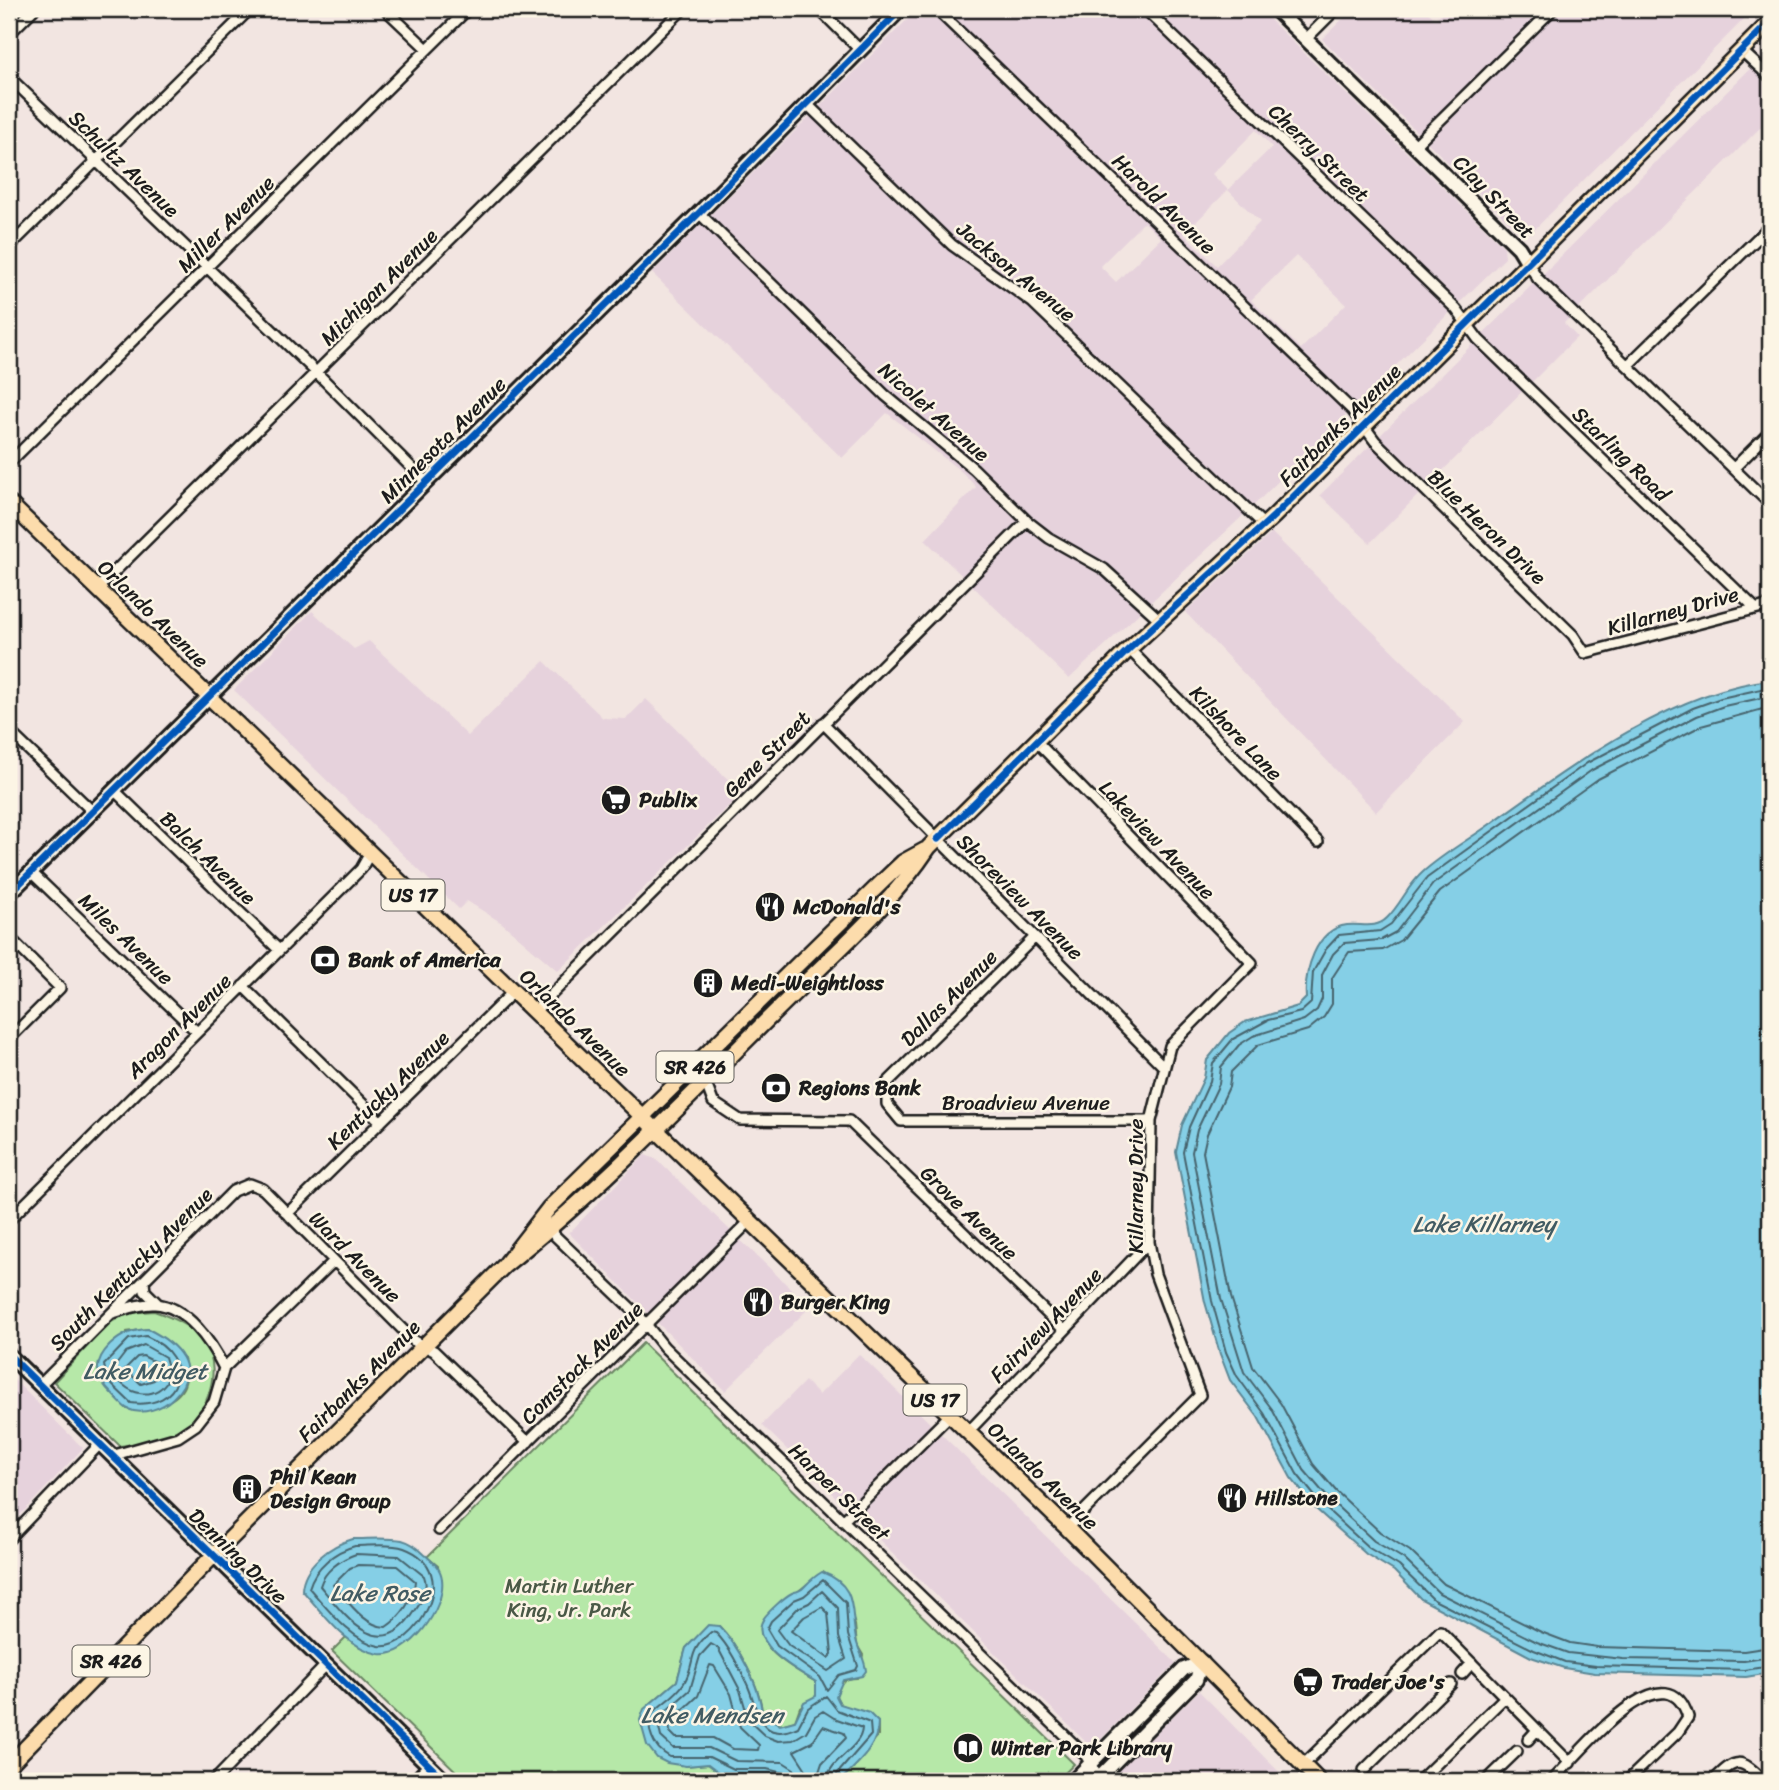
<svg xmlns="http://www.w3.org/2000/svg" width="1779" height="1790" font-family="Sriracha,sans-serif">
<rect width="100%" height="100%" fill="#f2e5e1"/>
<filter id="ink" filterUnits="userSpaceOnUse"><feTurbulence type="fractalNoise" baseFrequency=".0143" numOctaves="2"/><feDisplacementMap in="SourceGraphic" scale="14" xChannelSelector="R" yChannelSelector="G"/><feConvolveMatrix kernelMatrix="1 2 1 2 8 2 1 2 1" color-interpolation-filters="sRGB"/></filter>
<g filter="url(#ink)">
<!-- built -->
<path fill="#e6d2dc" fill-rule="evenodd" d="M918 9H1259L1504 247 1505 258 1250 509 1069 679 925 540 976 487 963 473 887 413 842 458 652 273ZM1256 130 1272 147 1228 190 1212 174ZM1228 190 1260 222 1217 266 1184 234ZM1144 222 1161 238 1116 282 1100 266ZM1296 256 1346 304 1301 349 1251 300Z
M1353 9H1425L1435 19 1446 9H1754L1531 233H1520L1322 39Z
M1770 49V118L1564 323 1577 337 1370 543 1320 495Z
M1272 533 1465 722 1376 812 1185 612Z
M312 611 354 649 369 641 468 736 544 661 603 718 626 719 646 699 742 793 558 971 502 923 467 901 459 909 234 690Z
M645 1155 656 1159 810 1307 725 1391 569 1233Z
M859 1354 1176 1663 1092 1748 762 1425 805 1381 819 1395Z
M9 1375 83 1448 9 1527Z
M1199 1691 1288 1781H1108Z"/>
<!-- green -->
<path fill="#b6e8a8" stroke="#698262" stroke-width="2" fill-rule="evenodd" d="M154 1311C198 1326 224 1349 208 1396 202 1412 192 1425 177 1432 161 1441 138 1443 120 1446L54 1382 109 1323 128 1313ZM148 1329 184 1359C196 1401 158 1408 127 1409L120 1401 127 1332Z
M643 1343 1074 1764 1057 1781H840L878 1736V1722L840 1704 836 1696C839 1683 843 1678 857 1678L863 1655 857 1645 855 1625 842 1587 823 1572 765 1617C750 1648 794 1668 816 1682V1696L800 1707 795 1721 780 1725 762 1713C761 1687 737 1644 719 1626H708L686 1648 677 1681 651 1703 686 1766 708 1764 720 1773 791 1781H466L332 1651 346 1637 360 1647 413 1640 440 1599 438 1566 427 1557Z"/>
<!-- water -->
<path fill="#85cfe6" stroke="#5b8795" stroke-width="2" d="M1770 680V1673L1746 1677 1595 1673 1564 1668 1531 1657 1421 1599 1394 1571 1366 1554 1316 1509 1291 1478 1258 1417 1230 1380 1220 1354 1205 1302 1176 1152 1182 1125 1204 1078 1207 1060 1229 1033 1245 1022 1298 1006 1306 998C1304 973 1315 929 1347 925 1361 923 1375 930 1387 918 1401 904 1408 885 1423 872 1444 853 1470 839 1493 822 1570 767 1673 690 1770 680Z
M148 1329C176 1343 204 1368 173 1398 163 1408 142 1416 128 1409 123 1407 117 1399 113 1395 95 1378 92 1363 110 1345 122 1334 132 1330 148 1329Z
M353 1539C369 1539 386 1537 402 1540 410 1542 418 1548 424 1554 432 1561 441 1568 442 1579 446 1608 410 1658 379 1654 347 1649 322 1612 302 1590 303 1565 331 1545 353 1539Z
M822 1572C859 1586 850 1611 856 1639 858 1650 865 1659 866 1671L862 1676 843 1680 836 1696 840 1704 869 1713 878 1722C878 1748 857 1764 840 1781L734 1776 720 1773 708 1764 686 1766 667 1763 657 1758 647 1745 640 1720 644 1709 677 1681 686 1648 708 1625 719 1626C738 1645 760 1686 762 1713L780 1725 795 1721 804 1702 816 1696V1682C800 1672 746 1644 764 1618 769 1611 784 1597 792 1593 798 1590 796 1593 802 1589 809 1582 813 1577 822 1572Z"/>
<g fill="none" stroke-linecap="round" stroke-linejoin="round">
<!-- shore -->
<path stroke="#46646d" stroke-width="2" d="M1770 687 1721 698 1693 708 1587 763 1427 878 1391 924 1380 931 1339 935 1326 949 1313 972 1311 1003 1301 1012 1268 1020 1233 1039 1213 1063 1210 1081 1189 1127 1183 1152 1212 1301 1226 1352 1237 1376 1264 1413 1297 1474 1322 1505 1369 1548 1399 1566 1434 1600 1534 1650 1565 1662 1596 1666 1745 1670 1770 1666
M1770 696 1724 706 1697 716 1592 770 1433 884 1396 932 1381 940 1344 943 1333 954 1322 975V999L1317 1010 1304 1020 1253 1036 1239 1045 1221 1067 1219 1084 1197 1130 1192 1152 1221 1299 1244 1372 1272 1409 1304 1470 1328 1498 1374 1541 1404 1559 1439 1593 1537 1642 1568 1653 1623 1659 1744 1661 1770 1657
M1770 707 1701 726 1598 779 1440 892 1401 940 1383 950 1349 952 1332 978V1004L1324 1017 1308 1030 1258 1045 1231 1072 1229 1087 1207 1134 1203 1152 1231 1297 1253 1367 1281 1404 1313 1464 1336 1491 1380 1532 1410 1551 1444 1584 1541 1632 1570 1643 1597 1647 1744 1651 1770 1647
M146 1336C198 1359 181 1410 131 1403L107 1380 104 1365 129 1339Z
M144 1345 165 1357 170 1374C160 1405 121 1396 113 1369L126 1352Z
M143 1356 155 1362 160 1371 154 1380 141 1384 125 1369 137 1357Z
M355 1546C370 1546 390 1543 404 1548 466 1571 414 1652 379 1646 351 1641 327 1608 309 1588 315 1567 335 1551 355 1546Z
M356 1554 399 1556 424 1576C429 1589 422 1601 415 1611 381 1665 347 1619 320 1586 324 1571 341 1559 356 1554Z
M358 1565 397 1566 415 1581C414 1599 401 1617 386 1627 365 1627 347 1600 333 1585L350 1568Z
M823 1580 846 1603 848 1635 858 1666 856 1670 839 1675 827 1690 820 1677 777 1646 767 1629 771 1621 794 1600 804 1596Z
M822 1591 838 1608 839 1637 846 1659 828 1671 789 1646 777 1630 798 1608 809 1603Z
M822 1607 828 1613 832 1654 828 1658 791 1631 804 1617Z
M710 1665 714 1666 731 1694 740 1727 759 1745 758 1750 733 1749 713 1738H676L670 1732 669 1723 698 1696Z
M788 1781 787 1774 767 1769H734L709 1757H670C661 1752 655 1746 652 1737 640 1708 671 1705 684 1683 697 1660 686 1653 711 1632L716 1633C729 1646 739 1667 747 1684 758 1707 758 1746 798 1727L808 1708 826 1696 837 1710 870 1723 871 1735 837 1774 836 1781
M797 1781 794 1769 783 1762 736 1761 709 1748H673L661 1737 657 1719 690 1690 700 1656 711 1644 718 1648 740 1690 749 1721 765 1736 778 1741 793 1740 806 1732 815 1716 823 1711 834 1718 862 1728C861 1750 828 1759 827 1781
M808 1781 805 1768 794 1751 812 1742 823 1726 844 1733 846 1738 822 1763 816 1781"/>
<!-- street-tunnel -->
<path stroke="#c7bdba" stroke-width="9" stroke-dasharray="9 4.5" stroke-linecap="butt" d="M1354 1781 1364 1770"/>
<!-- street casing -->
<g stroke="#1c1c1c" stroke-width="14">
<path id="street" d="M385 9 427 49
M819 9 860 50
M936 9 1353 411 1375 441 1573 635 1585 653 1770 605
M1145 9 1456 309 1478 339 1754 607
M9 34 34 9
M1306 39 1336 9
M1742 51 1770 77
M9 77 317 373 425 481
M807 104 952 245 1032 302 1264 525
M1415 145 1553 9
M699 213 885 395 974 469 1027 521 1049 538 1104 569 1160 620
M9 247 250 9
M1528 263 1538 279 1770 504
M1628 365 1770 226
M9 463 468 9
M1734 468 1770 432
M97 589 683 9
M1129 649 1318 842
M823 723 1164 1067
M9 731 92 811
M1036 741 1252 963 1170 1046 1151 1121 1149 1242 1155 1274 1200 1395 1067 1528
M114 790 279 950
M31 872 197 1032
M9 937 60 988 9 1039
M1035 937 887 1083V1104L901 1121H1151
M243 986 381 1122
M534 1012 1027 521
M705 1081 713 1102 740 1120 849 1121 1064 1330
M287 1214 513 992
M9 1220 361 869 370 853
M549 1230 641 1318 664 1347 1086 1756 1100 1781
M144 1282 145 1291 158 1304
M113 1313C126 1309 141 1303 155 1304 187 1306 211 1342 224 1368
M40 1385 233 1191 250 1184 263 1189 414 1341 434 1351 528 1442
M968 1432 1149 1242
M111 1456 178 1437 196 1425 214 1402 224 1368 334 1261
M843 1521 950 1415
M439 1530 750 1221
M9 1539 101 1443
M1462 1674 1472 1663
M1528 1740 1537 1730
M1303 1765 1440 1631 1570 1763
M1364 1770 1451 1684
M214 1781 326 1665
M413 1781 428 1765
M1419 1781 1505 1697
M1486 1781 1517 1751
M1552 1781C1577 1756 1666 1644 1688 1717L1678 1732 1627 1781
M1713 1781C1736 1758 1740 1757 1764 1781"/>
</g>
<!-- secondary casing -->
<g stroke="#1c1c1c" stroke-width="18">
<path id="secondary" d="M1275 9 1519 248 1528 263
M9 894 699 213 901 9
M9 1355 445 1781
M1073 1781 1184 1669 1202 1662
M1096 1781 1196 1680 1202 1662"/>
</g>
<!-- primary casing -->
<g stroke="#1c1c1c" stroke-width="19">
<path id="primary" d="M9 503 1067 1528 1319 1781
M504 1266C601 1189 688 1098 776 1011 828 959 888 909 929 847L1129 649 1274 516 1770 22
M9 1765 213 1556 504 1266 549 1208 884 880 903 862 925 850"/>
</g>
<!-- street -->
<use href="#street" stroke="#fcf5e5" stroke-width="9"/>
<!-- secondary -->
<use href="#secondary" stroke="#fcf5e5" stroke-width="12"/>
<!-- primary -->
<use href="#primary" stroke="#fcdcac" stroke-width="14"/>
<!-- cycleway casing -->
<g stroke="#fcf5e5" stroke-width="11">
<path id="cycleway" d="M938 839 1129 649 1274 516 1770 22
M9 894 699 213 901 9
M9 1355 445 1781"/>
</g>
<!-- cycleway -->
<use href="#cycleway" stroke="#0057b8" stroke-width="7"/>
</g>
</g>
<!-- icons -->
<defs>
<g id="supermarket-disc" transform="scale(1.575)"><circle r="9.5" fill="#1c1c1c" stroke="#fcf5e5"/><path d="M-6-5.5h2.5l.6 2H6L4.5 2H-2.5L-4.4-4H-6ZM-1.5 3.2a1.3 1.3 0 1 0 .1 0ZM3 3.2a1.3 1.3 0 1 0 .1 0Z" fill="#fff"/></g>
<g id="restaurant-disc" transform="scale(1.575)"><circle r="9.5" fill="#1c1c1c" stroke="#fcf5e5"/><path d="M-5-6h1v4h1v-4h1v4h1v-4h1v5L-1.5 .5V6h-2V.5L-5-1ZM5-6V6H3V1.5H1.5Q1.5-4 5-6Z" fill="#fff"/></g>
<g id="bank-disc" transform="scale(1.575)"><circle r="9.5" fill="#1c1c1c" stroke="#fcf5e5"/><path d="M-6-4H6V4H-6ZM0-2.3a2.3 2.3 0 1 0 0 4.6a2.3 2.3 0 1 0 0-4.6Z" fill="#fff"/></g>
<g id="building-disc" transform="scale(1.575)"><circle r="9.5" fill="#1c1c1c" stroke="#fcf5e5"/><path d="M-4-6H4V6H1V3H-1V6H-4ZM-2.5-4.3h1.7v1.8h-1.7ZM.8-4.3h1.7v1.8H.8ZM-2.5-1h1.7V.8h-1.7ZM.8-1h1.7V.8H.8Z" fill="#fff"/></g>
<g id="library-disc" transform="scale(1.575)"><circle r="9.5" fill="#1c1c1c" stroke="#fcf5e5"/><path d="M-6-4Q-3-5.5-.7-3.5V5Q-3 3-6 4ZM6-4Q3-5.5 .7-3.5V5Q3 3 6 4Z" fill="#fff"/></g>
</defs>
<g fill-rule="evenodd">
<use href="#supermarket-disc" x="616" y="800"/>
<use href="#restaurant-disc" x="770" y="907"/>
<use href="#bank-disc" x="325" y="960"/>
<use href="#building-disc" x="708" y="983"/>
<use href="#bank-disc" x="776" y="1088"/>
<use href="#restaurant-disc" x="758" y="1302"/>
<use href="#building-disc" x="247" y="1489"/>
<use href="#restaurant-disc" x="1232" y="1498"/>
<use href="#supermarket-disc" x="1308" y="1682"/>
<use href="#library-disc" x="968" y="1748"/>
</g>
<g text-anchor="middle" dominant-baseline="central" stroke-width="5" stroke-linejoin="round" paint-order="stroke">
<!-- shield labels -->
<g fill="#fcf5e5" stroke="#5f5d58" stroke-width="2">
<rect x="381.5" y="879.5" width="63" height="31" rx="5"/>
<rect x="656.5" y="1051.5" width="77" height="31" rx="5"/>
<rect x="903.5" y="1384.5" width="63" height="31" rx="5"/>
<rect x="72.5" y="1645.5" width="77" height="31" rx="5"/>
</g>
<g font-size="19" font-weight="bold" fill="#1c1c1c">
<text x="413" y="895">US 17</text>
<text x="695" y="1067">SR 426</text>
<text x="935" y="1400">US 17</text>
<text x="111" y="1661">SR 426</text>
</g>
<!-- street labels -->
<g font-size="21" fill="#1c1c1c" stroke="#fcf5e5">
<text transform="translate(1319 153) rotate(44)">Cherry Street</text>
<text transform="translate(124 164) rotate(44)">Schultz Avenue</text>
<text transform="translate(1494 197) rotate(46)">Clay Street</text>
<text transform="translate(1164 204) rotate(44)">Harold Avenue</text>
<text transform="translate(226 224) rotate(-45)">Miller Avenue</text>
<text transform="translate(1016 272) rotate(39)">Jackson Avenue</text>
<text transform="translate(379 287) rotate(-45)">Michigan Avenue</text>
<text transform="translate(934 412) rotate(41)">Nicolet Avenue</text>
<text transform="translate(1340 425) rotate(-45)">Fairbanks Avenue</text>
<text transform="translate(443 440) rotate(-45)">Minnesota Avenue</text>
<text transform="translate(1621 454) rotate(44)">Starling Road</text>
<text transform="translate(1487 527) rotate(44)">Blue Heron Drive</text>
<text transform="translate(1673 611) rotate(-15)">Killarney Drive</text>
<text transform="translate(153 614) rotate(44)">Orlando Avenue</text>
<text transform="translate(1236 733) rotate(46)">Kilshore Lane</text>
<text transform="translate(767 754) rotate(-45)">Gene Street</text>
<text transform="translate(1157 840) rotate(46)">Lakeview Avenue</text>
<text transform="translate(208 858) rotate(44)">Balch Avenue</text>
<text transform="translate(1020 897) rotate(45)">Shoreview Avenue</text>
<text transform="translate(126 939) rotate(44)">Miles Avenue</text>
<text transform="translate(949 998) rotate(-45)">Dallas Avenue</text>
<text transform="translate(575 1023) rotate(44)">Orlando Avenue</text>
<text transform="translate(179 1026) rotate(-45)">Aragon Avenue</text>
<text transform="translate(388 1090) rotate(-44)">Kentucky Avenue</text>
<text x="1026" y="1103">Broadview Avenue</text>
<text transform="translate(1136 1186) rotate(-90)">Killarney Drive</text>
<text transform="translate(969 1213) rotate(44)">Grove Avenue</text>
<text transform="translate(355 1257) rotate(45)">Ward Avenue</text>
<text transform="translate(131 1269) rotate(-45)">South Kentucky Avenue</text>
<text transform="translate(1046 1325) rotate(-46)">Fairview Avenue</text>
<text transform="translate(582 1363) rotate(-45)">Comstock Avenue</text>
<text transform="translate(359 1381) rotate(-45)">Fairbanks Avenue</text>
<text transform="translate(1043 1476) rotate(44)">Orlando Avenue</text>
<text transform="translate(839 1492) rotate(44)">Harper Street</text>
<text transform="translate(238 1556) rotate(44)">Denning Drive</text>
</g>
<!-- poi labels -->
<g font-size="21" font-weight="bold" fill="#1c1c1c" stroke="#fcf5e5" text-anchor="start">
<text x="639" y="800">Publix</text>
<text x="793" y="907">McDonald's</text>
<text x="348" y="960">Bank of America</text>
<text x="731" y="983">Medi-Weightloss</text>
<text x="799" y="1088">Regions Bank</text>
<text x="781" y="1302">Burger King</text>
<text x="270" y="1477">Phil Kean<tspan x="270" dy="24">Design Group</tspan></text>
<text x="1255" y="1498">Hillstone</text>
<text x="1331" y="1682">Trader Joe's</text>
<text x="991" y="1748">Winter Park Library</text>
</g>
<!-- park labels -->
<g font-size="21" fill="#4a5946" stroke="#fcf5e5">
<text x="569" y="1586">Martin Luther<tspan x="569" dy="24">King, Jr. Park</tspan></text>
</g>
<!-- water labels -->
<g font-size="23" font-style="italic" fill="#415b63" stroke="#fcf5e5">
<text x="1484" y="1224">Lake Killarney</text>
<text x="145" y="1371">Lake Midget</text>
<text x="380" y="1593">Lake Rose</text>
<text x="712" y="1715">Lake Mendsen</text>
</g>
</g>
<!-- margin -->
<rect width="1779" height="1790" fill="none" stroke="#fcf5e5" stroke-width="35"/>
<rect x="18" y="18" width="1744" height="1755" fill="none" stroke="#1c1c1c" stroke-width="2.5" filter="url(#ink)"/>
</svg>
